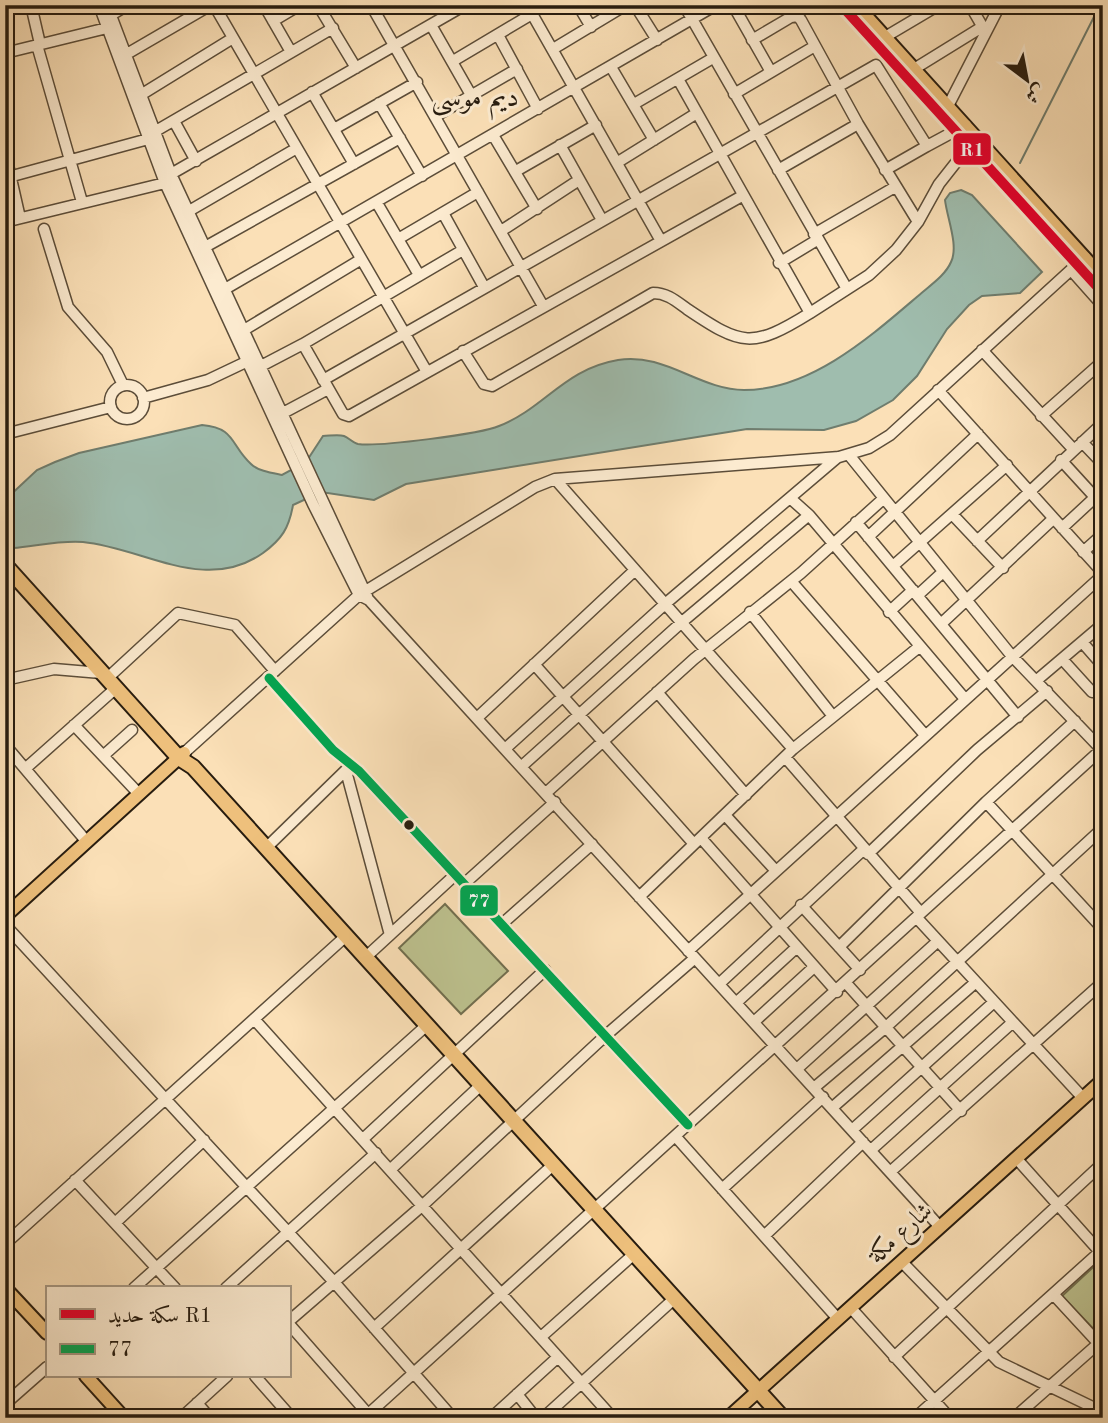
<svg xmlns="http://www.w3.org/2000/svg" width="1108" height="1423" font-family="'Old Standard TT',Amiri,serif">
<rect width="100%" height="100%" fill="#fbe0b7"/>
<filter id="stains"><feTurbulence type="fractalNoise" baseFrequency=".00286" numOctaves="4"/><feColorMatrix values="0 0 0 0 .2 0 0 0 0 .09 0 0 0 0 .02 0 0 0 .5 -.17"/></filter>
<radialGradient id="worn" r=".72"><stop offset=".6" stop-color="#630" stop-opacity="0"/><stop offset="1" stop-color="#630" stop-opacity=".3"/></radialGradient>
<!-- green -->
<path fill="#bdc28f" stroke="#726f4f" stroke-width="2" d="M445 904 508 971 461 1014 399 948Z
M1103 1258V1339L1062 1296Z"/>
<!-- water -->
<path fill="#9fbdae" stroke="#6f7d6e" stroke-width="2" d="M961 190 972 195 1042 272 1020 293 982 296 969 305 947 329 917 376 893 400 856 421 824 430 747 429 406 484 374 500 321 492 293 505C289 528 282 539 263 553 205 594 144 548 83 542 61 540 36 546 13 548L5 555V500L37 470 55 462 79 453 202 425C236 428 230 445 251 464 258 471 272 473 282 475L306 462 323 436C329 436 338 434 344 436 349 438 353 443 358 444 377 447 481 434 499 426 545 408 564 369 618 360 664 352 700 390 744 390 811 390 871 336 918 296 929 286 945 276 951 262 959 246 947 218 945 200L950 193Z"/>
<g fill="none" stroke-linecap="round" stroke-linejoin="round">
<!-- stream -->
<path stroke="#6f7d6e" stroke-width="2" d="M1020 163 1100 5"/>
<!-- minor casing -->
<g stroke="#5c4d39" stroke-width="13">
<path id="minor" d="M31 5 40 44
M99 5 165 183 313 504 359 595 369 600 940 1227
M107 5 171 174 367 596
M214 5 427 372
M264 5 291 52
M318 5 356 68
M371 5 543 306
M527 5 661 241
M578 5 591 27
M635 5 657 40
M684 5 847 289
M733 5 771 72
M970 5 985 31
M111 15 128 5
M797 16 806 5
M273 21 300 5
M431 25 471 95
M498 35 538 109
M885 37 939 5
M752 40 791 17 797 16 801 20 858 124 918 222
M37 45 82 202
M553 49 626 5
M5 53 107 28
M125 55 211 5
M453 61 532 14
M611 67 654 140
M914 69 982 27
M678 79 810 313 869 275 896 250 918 222 939 184 976 137
M312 92 354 164
M734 94 815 46
M139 96 233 38
M379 103 422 176
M634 104 713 58
M948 106 1000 5
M436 116 517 69
M174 121 196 161
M334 129 417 82
M154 132 333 28
M493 135 537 209
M560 145 602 220
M927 146 966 125
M5 152 20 218
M618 162 697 113
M778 170 858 124
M516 171 596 125
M171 174 465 5
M5 178 152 138
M377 203 419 275
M189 211 297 148
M443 213 484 287
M5 222 165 183
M44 229 68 307 107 352 123 385
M501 231 579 180
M814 234 895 187
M398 239 478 192
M205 247 400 138
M779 263 817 240
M1071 270 1103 306
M225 289 716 5
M244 330 360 260
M303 344 463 250
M982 350 1074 450
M463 351 484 384 492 386 653 293C667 293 676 301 687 309 742 346 752 349 810 313
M261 366 303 344 343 414 349 416 742 196
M323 380 876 65 927 146 885 170
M110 402a17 17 0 1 1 34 0a17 17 0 1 1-34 0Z
M938 390 1103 573
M143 398 208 380 248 361
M283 413 328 389
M1041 416 1103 361
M5 434 111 407
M1082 442 1103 464
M849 455 1011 655 1103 751
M1061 460 1103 506
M555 479 793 749
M790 498 809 515 965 699
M952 514 1003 568
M856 522 1018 717
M1062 528 1103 490
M868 537 978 434
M977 541 1103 423
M1083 552 1103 534
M893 566 1007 465
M791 581 925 735
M918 595 943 572
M750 612 832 715
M889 612 913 590
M942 623 1053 519
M1082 642 1103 666
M1062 659 1092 692 1103 691
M534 664 694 844
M113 673 178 613 235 625 275 671
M269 678 333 750 359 771 688 1125
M5 680 54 669 101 673
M1037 680 1103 624
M657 692 746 795
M478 717 634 571
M74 725 139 794
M5 745 87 842
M506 748 665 604 838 457
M184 753 359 595 535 487 555 479 839 457 869 448 890 435 1085 257
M103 756 132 730
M785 757 921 913
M522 766 682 622 809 515
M26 768 116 688
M346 771 390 935
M547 792 694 659 801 573 883 499
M986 802 1103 929
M725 815 776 871
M701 838 837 992
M266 848 347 769
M868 854 977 750 1047 691
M464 884 555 802
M639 897 793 749 919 647
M801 905 860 970
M917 918 1083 1098
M502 924 592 844
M5 925 334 1282 453 1418
M839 947 986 802 1075 721
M688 951 1103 575
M367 956 455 875
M720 983 864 849
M846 983 961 1111
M737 1002 797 947
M254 1019 613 1418
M755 1021 814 967
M798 1068 938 941
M815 1087 886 1027 1103 828
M833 1107 976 982
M852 1130 994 1002
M676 1137 838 1319
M363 1139 545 970
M871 1150 1013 1022
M1016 1158 1100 1252
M391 1169 482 1084
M890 1172 1103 982
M75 1180 175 1288
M722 1189 823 1097
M115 1223 204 1140
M764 1236 863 1142
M5 1244 346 936
M902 1262 999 1362 1103 1412
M134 1288 427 1025
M226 1288 376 1153
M1054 1295 1101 1346
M851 1308 950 1418
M289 1321 423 1205 605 1036 695 958
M289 1324 368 1414
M374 1328 554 1164
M541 1337 634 1254
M894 1357 1103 1163
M255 1376 292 1418
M517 1394 536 1418
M197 1403 210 1418
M5 1404 47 1367
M181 1418 227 1376
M364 1418 1103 748
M491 1418 558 1357
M543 1418 675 1298
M915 1418 1103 1249
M1014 1418 1099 1343"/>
</g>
<!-- major casing -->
<g stroke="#271c0f" stroke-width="16">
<path id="major" d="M856 5 1103 278
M5 916 184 753
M5 1288 47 1333
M86 1376 124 1418
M728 1418 1103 1080"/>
</g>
<!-- highway casing -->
<g stroke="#271c0f" stroke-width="18">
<path id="highway" d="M5 565 179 758 193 767 783 1418"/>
</g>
<!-- minor -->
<use href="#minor" stroke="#fcebd0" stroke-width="10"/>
<!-- major -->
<use href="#major" stroke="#eec07c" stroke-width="12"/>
<!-- highway -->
<use href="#highway" stroke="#eec07c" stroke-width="14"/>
<!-- bus-1 casing -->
<g stroke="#fcebd0" stroke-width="14">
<path id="bus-1" d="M269 678 333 750 359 771 688 1125"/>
</g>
<!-- bus-1 -->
<use href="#bus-1" stroke="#00a651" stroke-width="9"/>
<!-- rail-1 casing -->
<g stroke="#fcebd0" stroke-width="16">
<path id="rail-1" d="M841 5 1103 293"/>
</g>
<!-- rail-1 -->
<use href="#rail-1" stroke="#e4002b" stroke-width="10"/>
</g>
<!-- markers -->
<circle fill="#271c0f" stroke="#fcebd0" stroke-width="2.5" cx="409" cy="825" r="6"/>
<g text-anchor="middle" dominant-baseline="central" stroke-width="6" stroke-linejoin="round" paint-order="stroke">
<!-- street labels -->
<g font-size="24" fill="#271c0f" stroke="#fcebd0">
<text transform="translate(901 1234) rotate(-42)">شارع مكة</text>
</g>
<!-- quarter labels -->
<g font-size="28" fill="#271c0f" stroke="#fcebd0">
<text x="475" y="99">ديم موسى</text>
</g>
</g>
<g stroke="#fcebd0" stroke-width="2.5">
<rect x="952" y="132" width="40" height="34" rx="7" fill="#e4002b"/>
<rect x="459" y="884" width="40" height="33" rx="7" fill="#00a651"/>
</g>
<g font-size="19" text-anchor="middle" font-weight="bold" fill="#fff">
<text x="972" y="156">R1</text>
<text x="479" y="907">77</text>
</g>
<!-- margin -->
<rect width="1108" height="1423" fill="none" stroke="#fbe0b7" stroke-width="28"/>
<rect x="7" y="7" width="1094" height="1409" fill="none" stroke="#271c0f" stroke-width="3.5"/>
<rect x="14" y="14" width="1080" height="1395" fill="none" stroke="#271c0f" stroke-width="2"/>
<!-- legend -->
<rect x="46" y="1286" width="245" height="91" fill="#fcebd0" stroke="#a79883" stroke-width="2"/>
<rect x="60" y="1309" width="35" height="10" fill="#e4002b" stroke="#a79883" stroke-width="2"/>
<text x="108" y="1322" font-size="21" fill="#271c0f">سكة حديد R1</text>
<rect x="60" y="1344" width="35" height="10" fill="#00a651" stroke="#a79883" stroke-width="2"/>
<text x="108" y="1356" font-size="21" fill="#271c0f">77</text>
<!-- north arrow -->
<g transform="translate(1027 80) rotate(148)" stroke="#fcebd0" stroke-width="5" paint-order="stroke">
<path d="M0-5L12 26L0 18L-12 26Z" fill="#271c0f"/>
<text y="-10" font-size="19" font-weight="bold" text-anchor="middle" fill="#271c0f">ش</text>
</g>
<rect width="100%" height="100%" filter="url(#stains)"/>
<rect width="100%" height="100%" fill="url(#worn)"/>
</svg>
